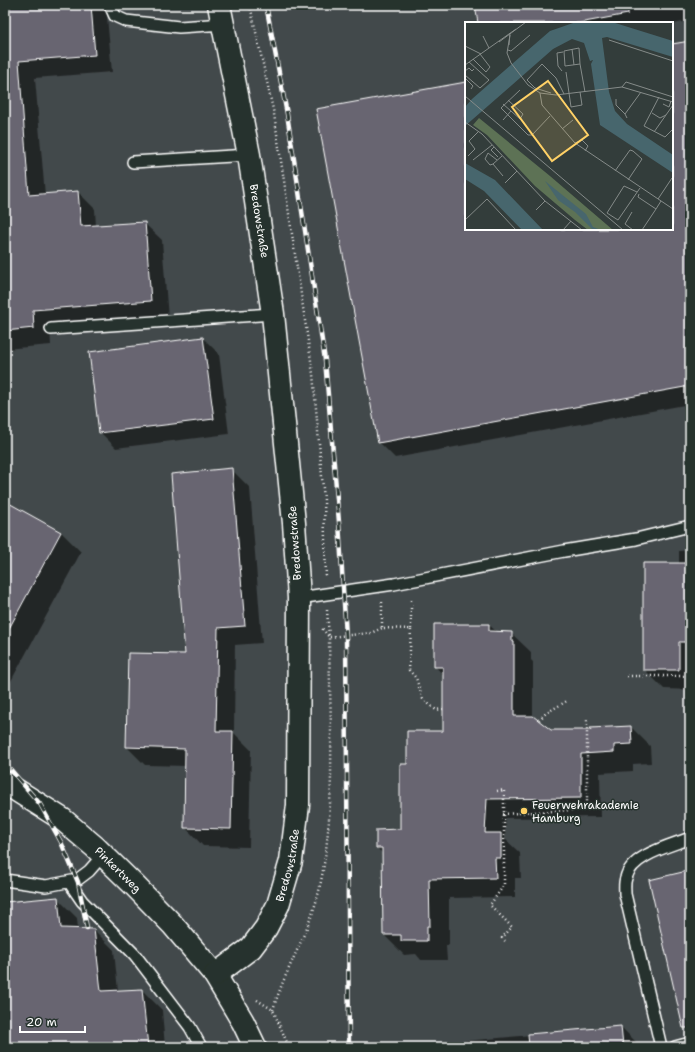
<svg xmlns="http://www.w3.org/2000/svg" width="695" height="1052" font-family="'Shantell Sans',sans-serif">
<rect width="100%" height="100%" fill="#333d3b"/>
<filter id="ink" filterUnits="userSpaceOnUse"><feTurbulence type="fractalNoise" baseFrequency=".025" numOctaves="2"/><feDisplacementMap in="SourceGraphic" scale="8" xChannelSelector="R" yChannelSelector="G"/><feConvolveMatrix kernelMatrix="1 2 1 2 8 2 1 2 1" color-interpolation-filters="sRGB"/></filter>
<g filter="url(#ink)">
<!-- built -->
<path fill="#43494b" fill-rule="evenodd" d="M5 5H690V1047H5ZM466 23H672V229H466Z"/>
<!-- shadow -->
<path fill="#0007" d="M5 5H106L112 72 35 78 45 195 78 192 95 209 96 226 144 223 162 240 168 318 50 327 51 345 5 349Z
M476 5H690V21L672 24V23H479Z
M690 42V404L395 458 379 442 466 83V229H672V45Z
M203 338 219 354 229 434 116 448 100 432Z
M232 470 250 488 262 643 235 645 234 733 251 750 249 847 203 846 185 827 186 766 145 765 127 747 186 655Z
M5 502 61 532 81 552 5 692Z
M690 550V690L664 689 644 669 679 564V551Z
M435 625H489L497 632 511 633 531 652V660L533 662V717L551 731H592L631 727 650 746 651 763 633 764V771L600 773 601 817 506 818 505 839 520 853 521 878H515V897L449 898V945L446 946 447 960H421L416 954 404 955 384 935 383 854 377 848 402 830 408 765 444 732V676L435 666Z
M687 873 690 876V1032L683 1025Z
M57 898 77 918 78 929 94 930 114 950 118 991 142 990 162 1010 165 1047H5V903Z
M621 1027 641 1047H453V1042Z"/>
<!-- building -->
<path fill="#686571" stroke="#fff" d="M5 5H91L95 55 19 61 29 195 78 191 81 226 145 222 151 301 33 310 34 328 5 331Z
M475 5H628V14L579 23H478Z
M690 41V386L378 443 316 109 466 82V229H672V44Z
M203 337 214 419 99 433 89 352Z
M232 468 245 626 218 628 216 731H233L231 829 184 828 185 749 126 747 128 653 185 654 171 474Z
M5 501 61 532 5 636Z
M643 563H690V642H679V670H643Z
M434 624H489V631L512 632V641H514V716H533L551 730H591L590 728 631 726 632 744 614 745V752L581 754V798L487 799 485 833H501V858H495L496 878 429 879 430 926H427V941H401V935H383L382 848H376V830L400 829V764H407V731H443V667H434Z
M687 871 690 885V1028H683L649 880Z
M58 897 61 928 94 929 101 991 142 989 148 1047H5V902Z
M621 1026 623 1047H529L528 1034Z"/>
<g fill="none" stroke-linecap="round" stroke-linejoin="round">
<!-- service casing -->
<g stroke="#fff" stroke-width="14">
<path id="service" d="M110 5 115 16 126 21 179 27 224 24
M133 162 249 155
M51 329 273 314
M299 598 394 584 564 551 636 539 690 526
M5 880 46 886 77 880 89 871 103 855
M69 882 82 901 135 955 190 1027 201 1047
M661 1047 625 894C625 889 624 883 626 878 631 855 670 846 690 838
M675 1047 690 1043"/>
</g>
<!-- tertiary casing -->
<g stroke="#fff" stroke-width="25">
<g id="tertiary">
<path id="s1" d="M5 783 62 819 95 847 135 886 172 924 215 975 243 1022 255 1047"/>
<path id="s2" d="M215 975 251 948 266 928 278 905 291 861 298 805 299 598 294 523 273 314 249 155 219 5"/>
</g>
</g>
<!-- path -->
<path stroke="#fff" stroke-width="2.5" stroke-dasharray="1 3" stroke-linecap="butt" d="M250 5 274 114 313 374 324 500 326 579
M382 602V628L411 629 409 670 416 678 423 699 436 710 443 709
M327 610 329 637 371 633 382 628
M411 629V597
M627 676H690
M539 720 546 713 567 701
M497 791 504 790V885L490 905 512 927 502 938 505 941
M503 814 587 809V719
M257 1000 273 1010 289 1047
M273 1010C285 969 309 933 319 891 337 808 330 721 329 637L321 627"/>
<!-- service -->
<use href="#service" stroke="#26332d" stroke-width="11"/>
<!-- tertiary -->
<use href="#tertiary" stroke="#26332d" stroke-width="22"/>
<!-- rail casing -->
<g stroke="#fff" stroke-width="4.5">
<path id="rail" d="M266 5 287 114 325 360 339 522 346 636 349 1047
M5 763 40 804 61 842 78 882 87 928"/>
</g>
<!-- rail -->
<use href="#rail" stroke="#26332d" stroke-width="3" stroke-dasharray="9" stroke-linecap="butt"/>
</g>
</g>
<!-- markers -->
<circle fill="#ffd166" stroke="#26332d" stroke-width="1.5" cx="524" cy="811" r="4"/>
<g text-anchor="middle" dominant-baseline="central" stroke-width="3" stroke-linejoin="round" paint-order="stroke">
<!-- street labels -->
<g font-size="11" fill="#fff" stroke="#26332d">
<text transform="translate(259 221) rotate(81)">Bredowstraße</text>
<text transform="translate(295 543) rotate(-94)">Bredowstraße</text>
<text stroke="none"><textPath href="#s2" startOffset="137">Bredowstraße</textPath></text>
<text stroke="none"><textPath href="#s1" startOffset="143">Pinkertweg</textPath></text>
</g>
<!-- poi labels -->
<g font-size="11" fill="#fff" stroke="#26332d" text-anchor="start">
<text x="532" y="805">Feuerwehrakademie<tspan x="532" dy="13">Hamburg</tspan></text>
</g>
</g>
<!-- overview -->
<g transform="translate(465 22)">
<rect width="208" height="208" fill="#333d3b"/>
<path d="M14 96 85 154 148 208H123L110 198 70 164 22 113 8 103Z" fill="#5d7255"/>
<path d="M111 0H147L208 19V35L142 15 137 16 144 70 150 89 162 102 208 133V151L135 103 126 42 128 38 125 39 119 21 107 17 88 27 0 104V85L7 77 85 9ZM0 141 30 158 78 208H57L19 169 0 157ZM80 159 121 192 128 205 136 208H128L110 190 93 178Z" fill="#47666d"/>
<path fill="none" stroke="#858b89" stroke-width="1" d="M45 13 42 31 46 41 63 63 75 71 91 73 157 65 208 80M18 14 24 26M144 18 208 39M34 20 61 0M44 23 45 11M0 24 16 32M107 27 109 43M43 28 46 29 65 13M8 37 21 50 25 45 15 32M115 42 114 26 99 29 100 44 115 42 120 70M0 43 51 7M0 49 4 46 7 49 9 47M97 49 93 44 92 31 98 30M101 50 106 85 117 83 115 70M0 53 15 66 24 58 4 40M0 56 8 64 6 67M157 65 161 60 208 75M55 68 36 86 63 113H67L85 94M75 71 77 83 110 121 208 187M86 71 70 66 62 58 77 42 91 56 99 72M0 74 158 208M194 75 179 104 200 115 208 107M151 77V83L160 92M38 82 55 97 58 92 43 78M198 82 204 85 206 79M187 91 195 96 201 93M162 96 160 92 176 70M38 98 46 89M0 100 17 112 80 179 117 208M97 107 108 98M189 110 208 83M110 121 117 118 123 124 120 129M29 125 26 128 33 135M3 134 10 127 4 119 14 109M37 134 28 142 38 154M8 138 27 123M28 142 25 143 20 137 23 131 32 138M150 149 165 128 168 129 177 137 163 158M40 161 52 149M172 170 159 164 142 191 153 198 175 166M174 172 173 175 191 187 196 179M193 177 207 156M71 188 80 179M167 190 160 202 168 208M0 198 22 177 51 208M98 208 106 199M177 208 191 187"/>
<path fill="#ffd166" fill-opacity="0.15" stroke="#ffd166" stroke-width="2" d="M83 59 123 113 87 139 47 85Z"/>
<rect width="208" height="208" fill="none" stroke="#fff" stroke-width="2"/>
</g>
<!-- margin -->
<rect width="695" height="1052" fill="none" stroke="#26332d" stroke-width="20"/>
<rect x="10" y="10" width="675" height="1032" fill="none" stroke="#fff" stroke-width="1.5" filter="url(#ink)"/>
<!-- scale -->
<path d="M20 1026v6h65v-6" fill="none" stroke="#ffffff" stroke-width="2"/>
<text x="26" y="1026" font-size="12" fill="#ffffff" stroke="#26332d" stroke-width="3" paint-order="stroke">20 m</text>
</svg>
